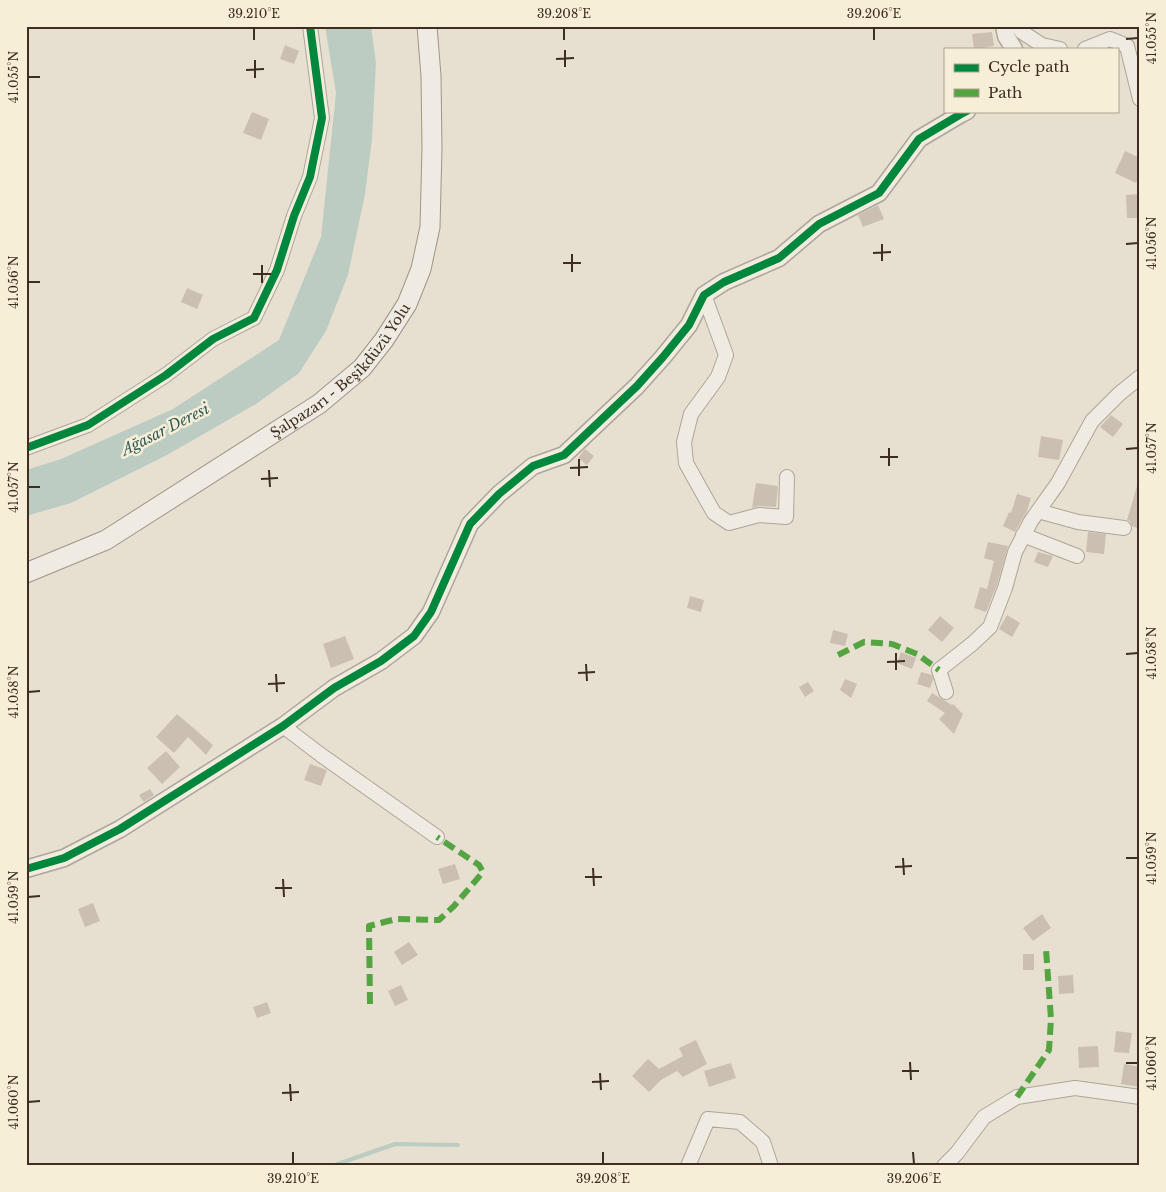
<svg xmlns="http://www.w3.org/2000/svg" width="1166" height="1192" font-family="'Libre Baskerville',serif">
<rect width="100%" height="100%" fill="#e7e0d1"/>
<!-- water -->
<path fill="#bcccc2" d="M325 26H371L376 63 372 139 365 194 348 275 326 331 299 373 256 404 167 455 71 503 26 516V470L61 459 173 409 279 340 321 237 336 93Z"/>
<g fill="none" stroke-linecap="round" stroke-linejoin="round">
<!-- stream -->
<path stroke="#bcccc2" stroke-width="4" d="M332 1166 395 1144 458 1145"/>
</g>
<!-- building -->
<path fill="#cbbfb2" d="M992 32 994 46 974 49 972 34Z
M285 45 299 51 294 64 280 59Z
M252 112 269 119 261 140 243 133Z
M1125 151 1140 158V175L1136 183 1115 173Z
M1140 194V218H1127L1126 195Z
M878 205 884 219 863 227 858 215Z
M187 288 203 295 197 309 181 302Z
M1111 415 1123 424 1113 437 1100 427Z
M1041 436 1063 440 1059 460 1038 457Z
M585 449 594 456 587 465 578 458Z
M756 483 778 486 776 507 759 506 752 508Z
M1137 486H1140V529L1132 526 1130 521 1127 520Z
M1017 494 1031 498 1027 511 1015 532 1003 526 1009 512 1011 513Z
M1088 532 1106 534 1104 554 1086 552Z
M988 542 1008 546 997 585 986 612 974 608 980 587 987 589 994 561 984 558Z
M1038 552 1053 556 1048 567 1034 562Z
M690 596 704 600 701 612 687 608Z
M1007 615 1020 623 1012 637 999 629Z
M940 616 954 628 942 642 928 630Z
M833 630 848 634 845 646 830 643Z
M345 636 354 659 331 668 323 644Z
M901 652 916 658 912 669 897 663Z
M921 672 932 675 933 680 930 688 917 684Z
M845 679 857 684 851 698 840 690Z
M808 682 814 691 805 697 799 687Z
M932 693 952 705 953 704 963 714 954 734 939 719 945 713 927 701Z
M177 714 213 745 206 755 188 737 174 753 156 737Z
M166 751 180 767 162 784 147 768Z
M310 764 327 770 321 786 304 780Z
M150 789 154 795 144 802 139 795Z
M455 864 460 879 443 884 438 869Z
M93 903 100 921 85 927 78 909Z
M1042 914 1051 928 1033 941 1023 928Z
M409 942 418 955 402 965 394 952Z
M1023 954H1034V970H1023Z
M1073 975 1074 993 1059 994 1058 976Z
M401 985 408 1000 395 1006 388 991Z
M267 1002 271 1013 257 1018 253 1007Z
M1116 1031 1132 1033 1129 1053 1114 1052Z
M696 1040 707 1064 683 1077 677 1071 661 1080 649 1092 632 1076 648 1059 659 1069 683 1056 679 1048Z
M1098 1046 1099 1067 1079 1068 1078 1047Z
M731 1063 736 1078 709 1087 704 1071Z
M1124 1064 1140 1067V1087L1121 1084Z"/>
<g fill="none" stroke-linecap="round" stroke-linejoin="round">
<!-- minor casing -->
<g stroke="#ada599" stroke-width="16">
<path id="minor" d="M1017 26 1022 32 1042 45 1060 49
M1085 49 1110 39 1127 46 1140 99
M704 295 726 355 718 377 691 414 684 442 686 463 701 490 714 513 729 523 759 515 786 517 787 477
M26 448 88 425 166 375 213 339 254 318 277 270 294 216 310 177 322 118 310 26
M1038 511 1078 522 1124 528
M1023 535 1077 556
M946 692 939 670 972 644 990 627 1005 588 1015 552 1031 521 1058 483 1092 421 1119 394 1140 377
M283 726 321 755 437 837
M688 1166 708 1119 740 1122 763 1142 771 1166
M944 1166 957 1153 984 1117 1017 1097 1075 1088 1140 1097"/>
</g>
<!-- tertiary casing -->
<g stroke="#ada599" stroke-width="19">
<path id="tertiary" d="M1004 26 1006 36 1014 49
M26 869 64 858 120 829 283 726 334 688 381 661 414 636 431 612 470 524 499 494 533 466 564 455 637 386 663 357 689 325 704 295 724 282 779 258 819 224 879 193 919 139 961 114 967 111"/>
</g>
<!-- secondary casing -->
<g stroke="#9c958a" stroke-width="21">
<g id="secondary">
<path id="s1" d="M26 573 106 540 319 404 362 368 384 340 407 304 421 269 430 227 432 148 431 76 427 26"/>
</g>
</g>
<!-- minor -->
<use href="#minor" stroke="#efebe3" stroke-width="14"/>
<!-- tertiary -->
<use href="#tertiary" stroke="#efebe3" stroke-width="16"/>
<!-- secondary -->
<use href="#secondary" stroke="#efebe3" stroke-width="19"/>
<!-- quiet -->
<path stroke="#54a441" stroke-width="6" stroke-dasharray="12 6" stroke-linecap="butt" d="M838 655 864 642 892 644 917 654 939 670
M370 1004 369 926 396 919 439 920 454 906 483 872 479 865 437 837
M1017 1097 1049 1050 1051 1019 1046 949"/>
<!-- cycleway casing -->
<g stroke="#f7eed8" stroke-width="11">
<path id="cycleway" d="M26 448 88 425 166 375 213 339 254 318 277 270 294 216 310 177 322 118 310 26
M26 869 64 858 120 829 283 726 334 688 381 661 414 636 431 612 470 524 499 494 533 466 564 455 637 386 663 357 689 325 704 295 724 282 779 258 819 224 879 193 919 139 961 114 967 111"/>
</g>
<!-- cycleway -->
<use href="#cycleway" stroke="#00873e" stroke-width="8"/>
</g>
<!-- ticks -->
<path fill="none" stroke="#3d2e20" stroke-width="2" d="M254 28V40M564 28V40M874 28V40M1126 39 1138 38M565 50V67M556 59 574 58M255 60V78M246 70 264 69M28 77H40M882 244V261M1126 244 1138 243M873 253 891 252M572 254V272M563 263H581M262 265V283M253 274H271M28 282H40M889 448V466M1126 449 1138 448M880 457H898M579 459V476M570 468 588 467M269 470 270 487M261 479 278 478M28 487H40M896 653V670M1126 654 1138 653M887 662 905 661M586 664 587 681M578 673 595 672M276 674 277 692M268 684 285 683M28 692 40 691M903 858 904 875M1126 858H1138M895 867 912 866M593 868 594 886M585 877H602M283 879 284 897M275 888H292M28 897 40 896M910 1062 911 1080M1126 1063H1138M902 1071H919M600 1073 601 1090M592 1082 609 1081M290 1084 291 1101M282 1093 299 1092M28 1102 40 1101M293 1152V1164M603 1152V1164M913 1152 914 1164"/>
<g text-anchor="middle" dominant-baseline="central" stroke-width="5" stroke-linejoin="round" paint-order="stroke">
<!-- street labels -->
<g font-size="14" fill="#3d2e20" stroke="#f7eed8">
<text stroke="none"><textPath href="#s1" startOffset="378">Şalpazarı - Beşikdüzü Yolu</textPath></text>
</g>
<!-- water labels -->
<g font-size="15" font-style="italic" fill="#2f5d5a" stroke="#f7eed8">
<text transform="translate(165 429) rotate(-27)">Ağasar Deresi</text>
</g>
</g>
<!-- border -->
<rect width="1166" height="1192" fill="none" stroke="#f7eed8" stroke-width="55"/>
<!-- legend -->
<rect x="944" y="48" width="175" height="65" fill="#f7eed8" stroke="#ada18e"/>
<rect x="954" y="64" width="25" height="8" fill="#00873e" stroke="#ada18e"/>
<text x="988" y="72" font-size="15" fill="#3d2e20">Cycle path</text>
<rect x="954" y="89" width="25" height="8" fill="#54a441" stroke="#ada18e"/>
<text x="988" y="98" font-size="15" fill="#3d2e20">Path</text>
<rect x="28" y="28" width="1110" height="1136" fill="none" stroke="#3d2e20" stroke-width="2"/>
<g font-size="12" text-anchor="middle" fill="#3d2e20">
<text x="254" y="18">39.210°E</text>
<text x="564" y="18">39.208°E</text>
<text x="874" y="18">39.206°E</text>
<text transform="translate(1152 38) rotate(-90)" y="4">41.055°N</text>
<text transform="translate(14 77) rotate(-90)" y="4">41.055°N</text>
<text transform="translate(1152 243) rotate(-90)" y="4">41.056°N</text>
<text transform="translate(14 282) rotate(-90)" y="4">41.056°N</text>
<text transform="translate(1152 448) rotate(-90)" y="4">41.057°N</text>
<text transform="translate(14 487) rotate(-90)" y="4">41.057°N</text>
<text transform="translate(1152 653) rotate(-90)" y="4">41.058°N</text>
<text transform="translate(14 692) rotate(-90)" y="4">41.058°N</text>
<text transform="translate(1152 858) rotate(-90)" y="4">41.059°N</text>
<text transform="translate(14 897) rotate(-90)" y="4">41.059°N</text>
<text transform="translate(1152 1063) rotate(-90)" y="4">41.060°N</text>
<text transform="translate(14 1102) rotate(-90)" y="4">41.060°N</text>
<text x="293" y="1183">39.210°E</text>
<text x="603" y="1183">39.208°E</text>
<text x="914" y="1183">39.206°E</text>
</g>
</svg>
